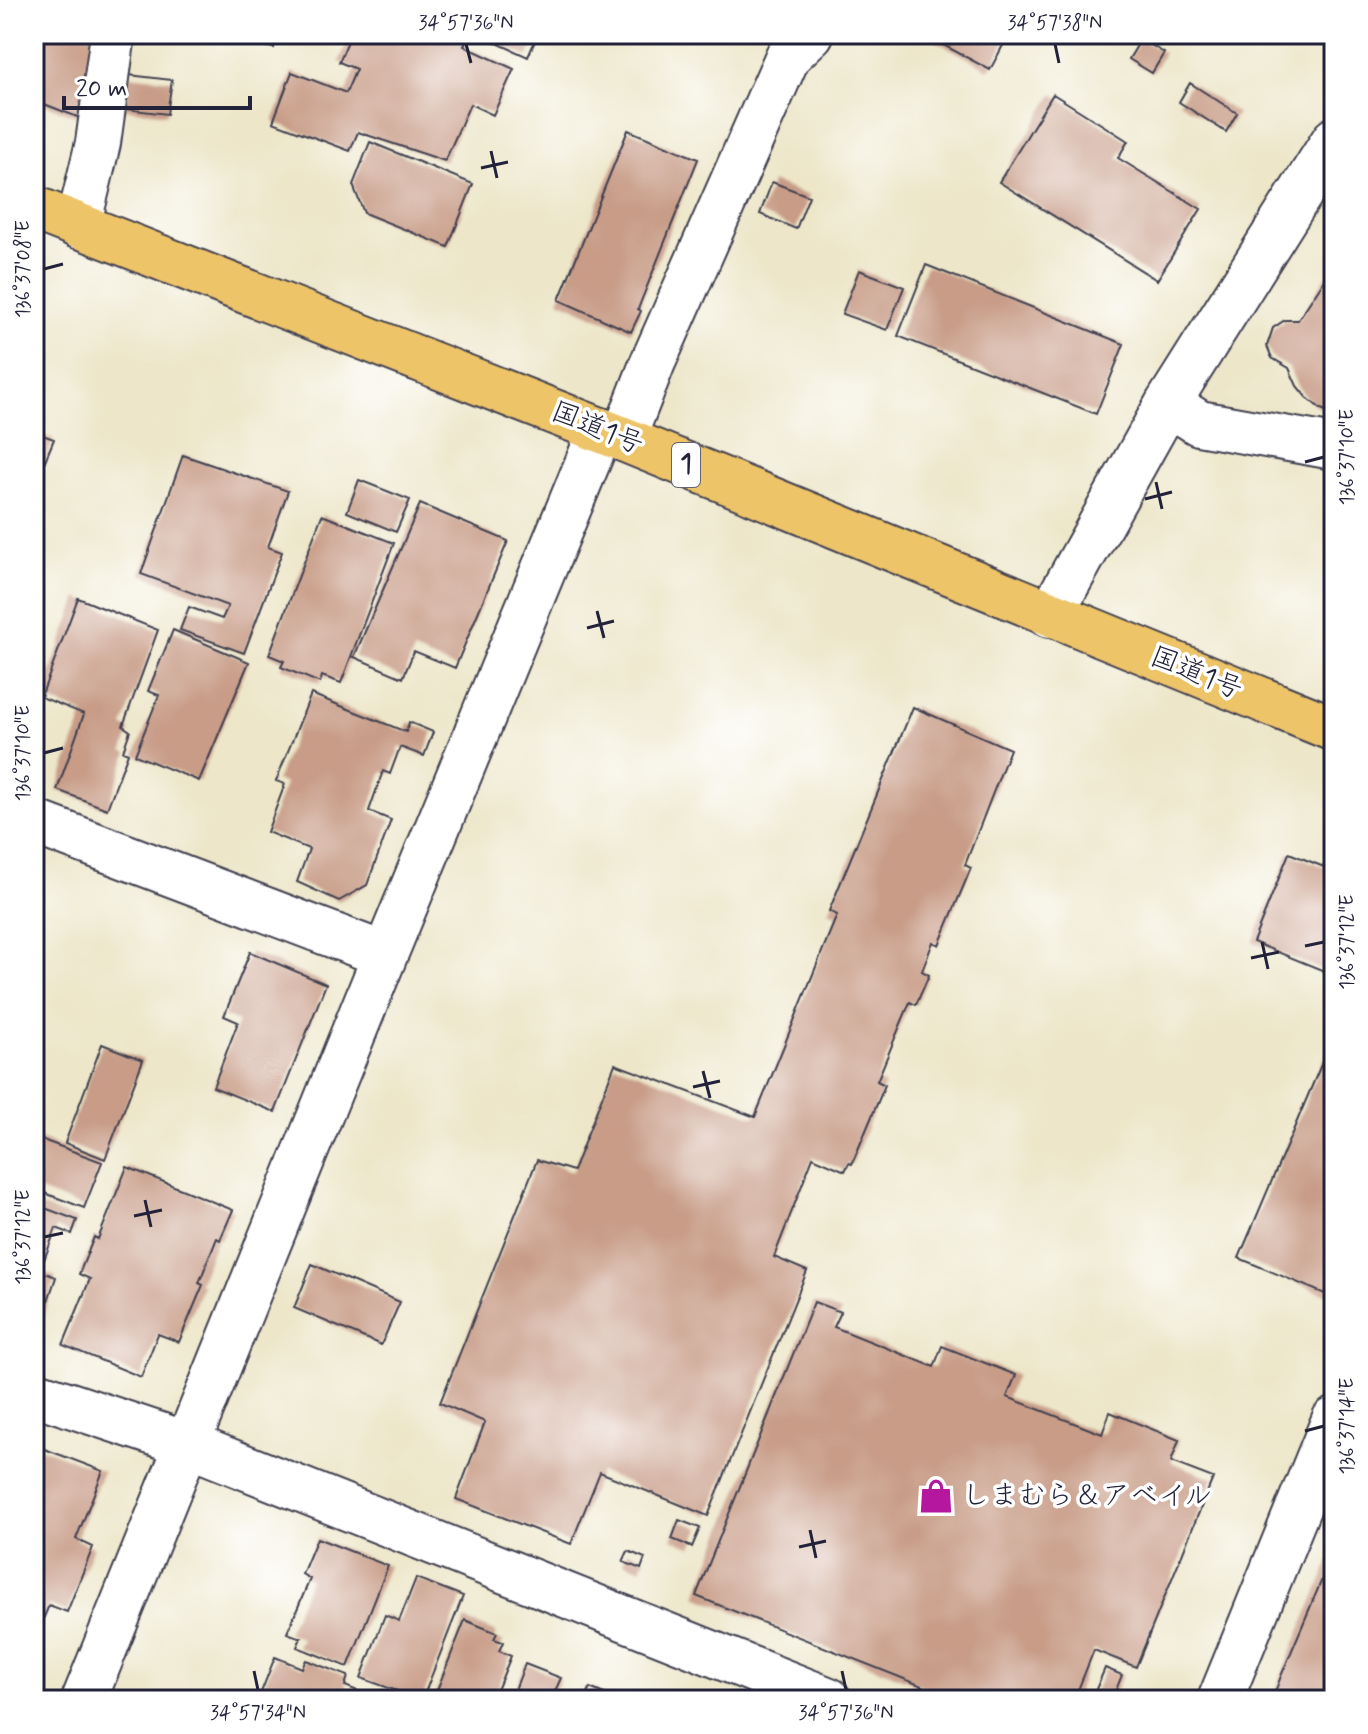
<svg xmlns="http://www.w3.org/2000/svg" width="1368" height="1734" font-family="Mynerve,'Klee One',sans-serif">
<rect width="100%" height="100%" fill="#fff"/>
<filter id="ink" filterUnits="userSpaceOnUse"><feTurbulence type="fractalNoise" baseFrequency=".0125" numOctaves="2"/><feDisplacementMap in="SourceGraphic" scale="16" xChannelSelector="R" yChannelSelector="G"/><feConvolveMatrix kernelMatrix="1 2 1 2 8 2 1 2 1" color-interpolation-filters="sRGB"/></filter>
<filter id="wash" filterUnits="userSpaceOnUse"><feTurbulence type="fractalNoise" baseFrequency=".006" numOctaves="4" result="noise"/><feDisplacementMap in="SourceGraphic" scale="32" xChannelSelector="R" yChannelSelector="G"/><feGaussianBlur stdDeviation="1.8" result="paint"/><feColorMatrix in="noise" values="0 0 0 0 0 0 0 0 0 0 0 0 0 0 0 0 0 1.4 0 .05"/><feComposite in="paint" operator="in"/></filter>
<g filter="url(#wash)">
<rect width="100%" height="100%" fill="#ede6c9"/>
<g id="blocks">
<!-- building -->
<path fill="#c89c87" d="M34 34H93L80 118 34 100Z
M199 34H276L274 48Z
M351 34H469L464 46 514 69 493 115 470 104 445 161 358 132 350 151 273 122 292 72 346 93 356 69 339 62Z
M477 34H538L528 57Z
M923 34H1009L990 70Z
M1141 39 1164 53 1152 73 1129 59Z
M129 75 172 80 167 114 125 109Z
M1190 83 1237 113 1226 132 1179 102Z
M1053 94 1128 141 1118 158 1201 209 1157 280 999 182Z
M628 130 698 159 638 309 641 311 631 332 559 300Z
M370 142 473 184 448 247 364 213 353 185Z
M772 182 809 196 796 229 760 214Z
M926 265 1124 344 1096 414 898 336Z
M1334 265V414L1321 409 1306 397 1297 386 1289 368 1272 358 1267 346 1273 328 1285 320H1298Z
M859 270 904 287 887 330 842 314Z
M34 432 54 439 42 468 34 465Z
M183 455 288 491 268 547 282 552 244 653 180 630 189 607 222 619 228 606 141 574Z
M34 477 42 480 34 501Z
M359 480 410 500 396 532 347 512Z
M420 504 508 541 455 668 414 651 403 678 354 657Z
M322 515 394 543 341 683 322 676 320 683 281 667 284 661 269 655Z
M78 598 158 630 123 726 130 731 123 751 128 753 107 809 57 790 84 714 41 697Z
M173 630 249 662 199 781 135 755 159 695 148 691Z
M311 694 406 732 409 722 433 732 424 756 400 747 390 774 383 771 369 811 391 820 367 885 339 901 297 882 309 849 267 832 285 784 276 781Z
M913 707 1010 749 965 865 971 868 939 945 933 942 922 971 929 975 916 1005 910 1002 877 1081 885 1085 852 1164 849 1163 845 1171 813 1157 774 1257 807 1271 708 1516 600 1472 571 1544 456 1499 485 1422 440 1403 537 1160 573 1171 615 1064 755 1117 837 915 829 911Z
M1289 853 1334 871V975L1253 942Z
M250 952 326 984 275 1112 213 1087 238 1022 224 1016Z
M1334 1034V1291L1332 1297 1239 1258Z
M102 1044 143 1060 105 1159 65 1143Z
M40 1139 102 1162 84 1208 34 1189V1155Z
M127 1167 233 1210 220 1240 217 1238 199 1283 203 1285 179 1342 158 1334 141 1377 63 1345 90 1279 79 1274 94 1237 98 1239Z
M34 1204 77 1220 72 1234 56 1228 40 1271 56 1277 42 1319 34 1316Z
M312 1264 400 1302 381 1345 294 1308Z
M814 1302 841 1312 834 1327 934 1367 942 1346 1016 1375 1007 1397 1102 1434 1110 1412 1179 1440 1171 1462 1213 1478 1136 1667 1094 1650 1074 1700H957L696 1596Z
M34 1445 103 1471 76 1539 93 1547 67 1612 49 1605 34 1641Z
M679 1520 700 1528 692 1547 672 1539Z
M317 1538 388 1566 348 1667 297 1647 301 1638 287 1633 310 1579 302 1574Z
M628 1551 645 1558 641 1569 623 1562Z
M1334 1551V1700H1272L1281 1676Z
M416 1578 463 1596 422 1700 361 1678 385 1615 399 1621Z
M465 1620 497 1633 494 1639 503 1642 499 1651 511 1656 493 1700H433Z
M275 1657 302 1668 306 1660 348 1676 345 1686 380 1700H258Z
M525 1664 561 1678 551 1700H511Z
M1105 1668 1122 1675 1112 1700 1093 1696Z
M590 1688 618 1700H585Z"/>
</g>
</g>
<g filter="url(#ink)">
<use href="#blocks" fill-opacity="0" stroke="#403f50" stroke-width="2"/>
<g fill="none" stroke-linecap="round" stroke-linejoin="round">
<!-- minor casing -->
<g stroke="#403f50" stroke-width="48">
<path id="minor" d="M78 226 98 143 113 34
M1168 403 1199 423 1334 447
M623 439 653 362 788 56 811 34
M1050 615 1168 403 1334 140
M34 822 385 955
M34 1393 187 1444 829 1700
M84 1700 385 955 601 430
M1220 1700 1334 1420"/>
</g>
<!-- highway casing -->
<g stroke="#403f50" stroke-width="48">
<path id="highway" d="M34 208 623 439 1334 729"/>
</g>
<!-- minor -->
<use href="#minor" stroke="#fff" stroke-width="44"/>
<!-- highway -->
<use href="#highway" stroke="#eec469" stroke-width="44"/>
</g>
</g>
<!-- ticks -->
<path fill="none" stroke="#22223b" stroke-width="3" d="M466 44 471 63M1055 44 1059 63M491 151 497 178M481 168 508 162M44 269 63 264M1305 462 1324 457M1156 482 1162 509M1145 499 1172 492M597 611 604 638M587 628 614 621M44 753 63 748M1262 942 1268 969M1305 946 1324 942M1251 958 1279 952M703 1071 710 1098M693 1087 720 1081M145 1200 151 1227M134 1216 162 1210M44 1237 63 1233M1305 1431 1324 1426M810 1530 816 1558M799 1547 826 1541M254 1671 258 1690M842 1671 846 1690"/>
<!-- icons -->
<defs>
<g id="shop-bare" transform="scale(2.76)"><path d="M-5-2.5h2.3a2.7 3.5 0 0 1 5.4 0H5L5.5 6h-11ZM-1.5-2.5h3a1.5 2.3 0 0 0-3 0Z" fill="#b5179e" stroke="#fff" stroke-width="2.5" paint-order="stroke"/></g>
</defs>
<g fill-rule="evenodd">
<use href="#shop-bare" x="936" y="1496"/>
</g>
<g text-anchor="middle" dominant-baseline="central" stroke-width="7" stroke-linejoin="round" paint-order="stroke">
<!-- shield labels -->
<rect fill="#fff" stroke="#646476" stroke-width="2" x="672" y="443" width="28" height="44" rx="6"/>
<g font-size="26" font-weight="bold" fill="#22223b">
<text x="686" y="465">1</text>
</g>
<!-- street labels -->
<g font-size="28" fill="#22223b" stroke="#fff">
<text transform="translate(597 429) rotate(22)">国道1号</text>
<text transform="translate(1196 674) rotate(22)">国道1号</text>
</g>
<!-- poi labels -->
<g font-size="28" fill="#22223b" stroke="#fff" text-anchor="start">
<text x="962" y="1496">しまむら＆アベイル</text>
</g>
</g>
<!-- margin -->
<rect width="1368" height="1734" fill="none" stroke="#fff" stroke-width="88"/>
<!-- scale -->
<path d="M64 96v12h186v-12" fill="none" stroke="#22223b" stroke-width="4"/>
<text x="76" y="96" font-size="24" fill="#22223b" stroke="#ffffff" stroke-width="6" paint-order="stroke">20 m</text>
<rect x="44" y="44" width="1280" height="1646" fill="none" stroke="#22223b" stroke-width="3"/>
<g font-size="20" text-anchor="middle" fill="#22223b">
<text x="466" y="29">34°57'36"N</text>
<text x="1055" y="29">34°57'38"N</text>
<text transform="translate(22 269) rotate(-90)" y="7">136°37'08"E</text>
<text transform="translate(1346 457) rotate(-90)" y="7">136°37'10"E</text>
<text transform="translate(22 753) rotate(-90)" y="7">136°37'10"E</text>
<text transform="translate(1346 942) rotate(-90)" y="7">136°37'12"E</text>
<text transform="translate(22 1237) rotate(-90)" y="7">136°37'12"E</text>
<text transform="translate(1346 1426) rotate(-90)" y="7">136°37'14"E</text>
<text x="258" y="1719">34°57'34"N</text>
<text x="846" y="1719">34°57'36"N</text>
</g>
</svg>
